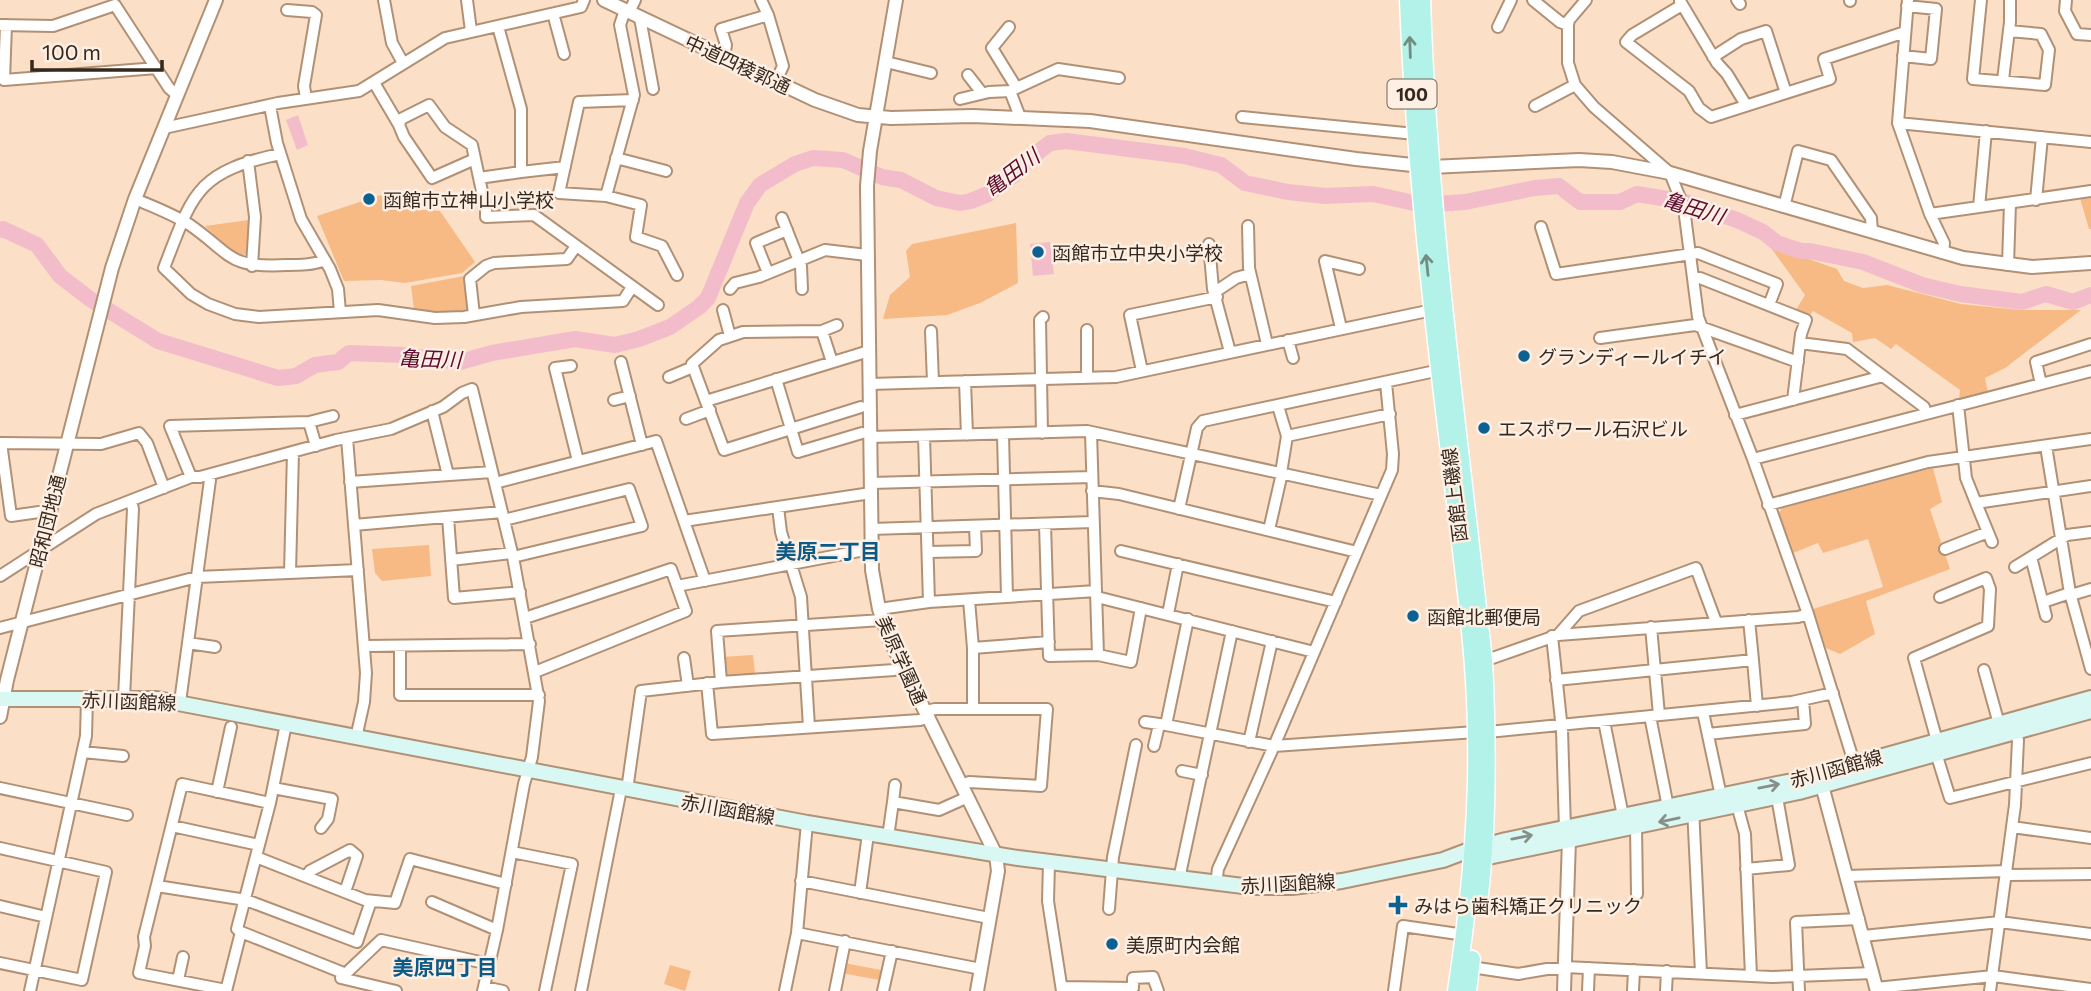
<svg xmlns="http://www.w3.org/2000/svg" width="2091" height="991" font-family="Commissioner,'Noto Sans JP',sans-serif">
<rect width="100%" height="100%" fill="#fbdfc7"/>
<!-- green -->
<path fill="#f7ba85" d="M381 195 390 208 440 211 475 262 462 273 405 283 381 280 344 281 317 216Z
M2091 196V229H2089L2080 198Z
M249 220 247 254 243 255 228 248 205 226Z
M1016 223 1018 283 980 303 947 315 883 319 890 295 910 277 906 251 912 244Z
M1769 245 1837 269 1844 281 1863 288 1887 285 1961 304 2019 310H2081L2005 368 1985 378 1988 393 1959 399 1960 390 1896 344 1891 349 1875 338 1853 342 1852 333 1813 311 1809 316 1796 310 1805 295Z
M464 276 468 308 466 311 440 313 414 309 411 286Z
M1933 468 1942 502 1930 509 1950 569 1866 601 1875 634 1840 654 1826 648 1813 609 1883 587 1868 539 1823 553 1818 543 1793 553 1779 513 1782 508Z
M429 545 431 576 382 581 375 573 372 549Z
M753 655 755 673 724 676 722 657Z
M844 963 881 970 879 980 842 973Z
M670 965 691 971 685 991 664 984Z"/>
<!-- water -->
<path fill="#f3bcca" d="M298 115 308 145 297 150 286 120Z
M1050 242 1054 274 1033 276 1030 244Z"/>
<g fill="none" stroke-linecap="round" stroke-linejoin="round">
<!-- river -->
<path stroke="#f3bcca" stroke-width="16" d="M0 230 3 229 37 245 60 276 90 299 158 341 278 378 296 376 315 365 338 362 349 353 403 355 460 362 492 353 575 339 615 345 639 339 670 327 699 307 708 298 747 203 760 185 795 164 813 158 843 160 882 177 901 180 936 198 960 203 971 201 988 194 1014 175 1030 158 1050 143 1066 141 1184 156 1221 165 1245 183 1288 192 1325 196 1373 194 1423 205 1465 202 1535 188 1559 186 1580 202H1620L1637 194 1686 202 1737 220 1763 232 1777 243 1801 251H1810L1863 262 1922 285 1960 294 2022 302 2046 294 2073 302 2091 295"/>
<!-- minor casing -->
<g stroke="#b19176" stroke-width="14">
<path id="minor" d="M384 0 392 43 403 63
M467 0 471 31
M761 0 768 15 783 66 776 81
M1533 0 1560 22 1568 25
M1586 0 1569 20 1568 25V63L1575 85 1594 107 1670 173 1684 208 1698 317 1753 459 1808 614 1856 769
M1737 0 1740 4
M1850 0V1
M1908 0 1898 123 1930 214 1944 243 1943 253
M1981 0 1973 79 2045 85 2049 50 2041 34 2009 31
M2066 0 2065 11 2077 34 2091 35
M1680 1 1717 63 1727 74 1746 105
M1682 5 1632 35 1626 42 1689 91 1699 108 1711 117 1830 79 1824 59 1905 32
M287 10 312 12 316 15 304 86 306 99
M629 12 635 0
M554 17 564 54
M640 18 653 89
M0 25 53 26 115 5 169 88 177 95
M6 25 4 80 157 68
M1009 27 992 48 1016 87
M1498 27 1511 0
M499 30 521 109V172L565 167
M1903 56 1931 59 1936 9 1907 6
M724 57 726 45 721 29 768 15
M1713 57 1741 39 1766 31 1786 93
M886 62 931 73
M968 75 982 93
M2003 80 2010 22V0
M376 86 399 125
M1010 91 1020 117
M960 99 989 92 1010 91 1058 69 1119 78
M633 100 579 102 559 193 606 196 641 205 636 237 662 246 677 275
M270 106 277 143 301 219 330 269 338 289 340 312
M1535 106 1575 85
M1242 117 1415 134
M1898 123 2091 142
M164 128 278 103 359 91 445 38 581 7 584 0
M280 154C196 172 193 193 164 268L191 294 208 304 235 314 259 317 378 310 435 318 464 317 521 307 623 301 632 287
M616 158 666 171
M475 159 432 178 404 137 399 125 401 119 429 105 445 127 472 145 486 210V217L534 215 658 305
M248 161 255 217 252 266
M479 178 521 172
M606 196 634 95 620 25 625 10
M135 199C154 207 173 214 190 225 234 256 227 268 287 265 300 265 313 265 325 260
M2036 200 2042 137
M1784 207 1798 151 1831 160 1871 218 1872 232
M1979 207 1986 131
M1930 214 2091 191
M782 218 801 266 802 289
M1248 226 1249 268 1267 344
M1541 227 1556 274 1698 253 1777 284 1769 305
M1209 244 1213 289 1230 352
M2008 265 2010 203
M768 273 756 243 787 230
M1693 278H1700L1806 320 1801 334 1793 400
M730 289 735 283 759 277 825 250 867 255
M1215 292 1236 278 1250 274
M723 310 730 336
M474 315 470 279 486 266 494 263 567 259 576 246
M1341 328 1325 261 1359 269
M1087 330V378
M822 331 837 325
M931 331 933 382
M1600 338 1695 325 1798 362
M1288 340 1293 358
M1800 343 1847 349 1924 407 1926 414
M621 362 642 445
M832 362 822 331 743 332 719 340 692 364 724 450 861 407
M571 366 555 368 578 461
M1142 371 1130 315 1217 297
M669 377 693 367
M776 379 798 452 862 433
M965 381 967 435
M870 384 1116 377 1437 309
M2041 384 2036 362 2091 344
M614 400 630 396
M706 401 869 351
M1958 405 1966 478 1976 503 2091 486
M1278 406 1287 436 1390 414
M432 411 448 475
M1735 415 1883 376
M686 419 710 410
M309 422 333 416
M1042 433 1040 320 1043 317
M1091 433 1098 655
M1003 434 1007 597
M924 436 929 602
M870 437 1087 431 1381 495
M347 438 366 673 364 702 356 738
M2046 446 2070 593 2091 669
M1753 459 2091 371
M1281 473 1287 436
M191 477 170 426 309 422 316 446
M350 482 492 472
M495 483 656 441 705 581
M871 483 1092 477
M1092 491 1119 494 1357 552
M1976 503 1992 542
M1768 505 1928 462 2091 439
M778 507 781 532 801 597 809 727
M1179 509 1197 428 1203 421 1440 370
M48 514 39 512 11 516 1 443 101 444 139 433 147 443 164 488
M448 517 454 598 520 592
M504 520 629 489 642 526 513 557
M684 521 871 493
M1045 524 1049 656 1098 655 1131 662 1141 608
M354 525 502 512
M871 529 1093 522
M1269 530 1282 473
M1945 549 1988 532
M1121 551 1336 602
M928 552 976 551 975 526
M2031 557 2046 616
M451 560 512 553
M2015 567 2067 535 2091 532
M290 573 293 452
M0 576 96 514 191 477H200L336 440 391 429 443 407 462 393 472 389 513 557 539 701 532 757 524 784 497 930 483 991
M677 586 870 549
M2071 595 2091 589
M1097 597 1314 652
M969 600 973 648V709
M2043 602 2070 593
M879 609 929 602 1096 591
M1168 614 1178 564
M525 618 671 569 686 611 535 672
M1188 619 1166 725 1274 746 1476 732
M1651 627 1659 715
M0 628 197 577 358 570
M1558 635 1579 611 1696 568 1716 622
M1552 636 1562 730 1565 829
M188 643 215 647
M365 646 530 644
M400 646V695H539
M973 648 1049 642
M684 658 688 686
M1753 660 1757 706
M1484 661 1558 635 1798 617 1808 614
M1984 670 1999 724
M1556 680 1753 660 1749 620
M721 682 717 631 882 620
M707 683 712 734 920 720 929 717
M124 698 133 509 131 501
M180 702 210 480 209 475
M926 711 935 709H1047L1041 786 969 782 962 785
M1703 712 1721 796
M1650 716 1668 807
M1604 721 1623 816
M1145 722 1166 725
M1488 732 1792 702 1833 693
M1708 734 1805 724 1803 700
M1937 741 1914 658 1988 626 1990 589 1986 578 1940 597
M1249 742 1272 641
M1154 746 1159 725
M83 752 123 756
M1936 753 1950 798 2091 763
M1182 771 1202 775
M0 788 127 815
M273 788 332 799 328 819 321 828
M627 790 641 691 721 682 894 670 903 666
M217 792 231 727
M893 802 895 785
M1737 805 1745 834 1751 976
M1693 808 1701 973
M172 826 259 845
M1636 826 1637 894
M2012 827 2091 838
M888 837 893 802 939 810 968 797
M0 848 106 872 82 980 0 963
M512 852 572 864 545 991
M256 857 365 900 395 903 410 859 506 884
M1049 863 1048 901 1062 991
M1746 869 1789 865 1777 797
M2007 875 2091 874
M306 876 310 871 350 850 357 856 345 892
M1847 876 2007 871
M1179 879 1232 631
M801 881 989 918
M1216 884 1218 869 1274 746 1392 470 1393 454 1386 383
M157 886 246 900 357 942 371 901
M860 893 868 834
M432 902 497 930
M0 906 46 917
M1109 909 1113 857 1136 745
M241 932 346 974
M797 933 981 969
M1863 936 2000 922 2091 934
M1471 967 1518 974 1547 969H1565
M1565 967 1772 977 1873 973
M178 980 183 957
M484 987 503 991
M1062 987 1133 988V978L1153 977 1158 991
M1876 988 1993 976 2091 989
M226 990 139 973 145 946 144 937 182 784 270 803
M30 991 86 736 87 698
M226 991 241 932 237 929 270 803 286 724
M396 991 341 978 381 940 489 964
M581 991 621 789
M785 991 797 933 807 823
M835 991 845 941
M883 991 892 951
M1394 991 1403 926 1465 935
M1588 991 1589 968
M1633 991 1634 970
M1666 991 1667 971
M1799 991 1796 922 1859 919
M1990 991 2015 805 2018 740 2014 726"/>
</g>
<!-- tertiary casing -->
<g stroke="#b19176" stroke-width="16">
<path id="tertiary" d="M604 0 815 100 858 115 891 118 973 116 1090 121 1356 159 1431 167 1579 160 1612 162 1670 173 1963 258 2032 267 2091 263
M896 0 870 151 867 186 872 570 879 609 889 638 996 855 998 871 977 991
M0 717 7 680 112 268 135 199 216 0
M1820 778 1877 991
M1564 991 1569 840"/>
</g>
<!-- secondary casing -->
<g stroke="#b19176" stroke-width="18">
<path id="secondary" d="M0 699H157L807 823 1018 858 1251 887H1292L1342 881 1443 860 1472 849 1506 840 1797 780 2091 698
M1474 860 1799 792 2091 711"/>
</g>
<!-- primary casing -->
<g stroke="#fff" stroke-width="19">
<path id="primary" d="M1408 0C1414 157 1432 313 1451 469 1461 556 1475 645 1476 733 1478 819 1469 906 1456 991
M1422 0C1429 221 1460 441 1484 661 1488 741 1489 822 1479 902
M1468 991 1472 959"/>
</g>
<!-- minor -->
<use href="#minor" stroke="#fff" stroke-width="10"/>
<!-- tertiary -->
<use href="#tertiary" stroke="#fff" stroke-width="12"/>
<!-- secondary -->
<use href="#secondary" stroke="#d9f8f3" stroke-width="14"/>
<!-- primary -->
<use href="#primary" stroke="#b3f2e8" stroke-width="16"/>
</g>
<!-- one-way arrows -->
<defs><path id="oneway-shaft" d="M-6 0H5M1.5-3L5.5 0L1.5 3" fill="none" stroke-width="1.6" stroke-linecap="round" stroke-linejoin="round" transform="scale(1.75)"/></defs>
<g stroke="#748d82">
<use href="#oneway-shaft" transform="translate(1410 47) rotate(-92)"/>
<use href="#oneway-shaft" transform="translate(1427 265) rotate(-96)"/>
</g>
<g stroke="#879088">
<use href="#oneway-shaft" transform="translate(1769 786) rotate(-11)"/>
<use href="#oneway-shaft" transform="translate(1669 820) rotate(168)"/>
<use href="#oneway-shaft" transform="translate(1522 837) rotate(-11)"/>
</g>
<!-- markers -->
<g fill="#0b6192" stroke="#fdefe3" stroke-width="2.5">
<circle cx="369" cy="199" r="7"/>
<circle cx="1038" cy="252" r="7"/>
<circle cx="1524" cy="356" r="7"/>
<circle cx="1484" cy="428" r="7"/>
<circle cx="1413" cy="616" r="7"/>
<path d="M1394.5 894.5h7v7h7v7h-7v7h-7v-7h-7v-7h7z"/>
<circle cx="1112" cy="944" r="7"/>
</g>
<g text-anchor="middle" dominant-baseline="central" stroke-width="5" stroke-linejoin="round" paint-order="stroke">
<!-- shield labels -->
<rect fill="#fdefe3" stroke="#716458" stroke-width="2" x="1387.5" y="79.5" width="49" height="29" rx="5"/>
<g font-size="18" font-weight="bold" fill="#35281d">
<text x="1412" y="94">100</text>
</g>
<!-- street labels -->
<g font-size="19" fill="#35281d" stroke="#fdefe3">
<text transform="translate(738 64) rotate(25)">中道四稜郭通</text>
<text transform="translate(1454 495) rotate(-97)">函館上磯線</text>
<text transform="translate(47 521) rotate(-76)">昭和団地通</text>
<text transform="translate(902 660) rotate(66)">美原学園通</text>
<text transform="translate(129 701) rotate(2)">赤川函館線</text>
<text transform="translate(1836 768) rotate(-15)">赤川函館線</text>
<text transform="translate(728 809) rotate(10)">赤川函館線</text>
<text transform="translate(1288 883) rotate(-3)">赤川函館線</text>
</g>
<!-- poi labels -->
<g font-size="19" fill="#35281d" stroke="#fdefe3" text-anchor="start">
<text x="383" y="199">函館市立神山小学校</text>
<text x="1052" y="252">函館市立中央小学校</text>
<text x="1538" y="356">グランディールイチイ</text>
<text x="1498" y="428">エスポワール石沢ビル</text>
<text x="1427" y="616">函館北郵便局</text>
<text x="1414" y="905">みはら歯科矯正クリニック</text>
<text x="1126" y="944">美原町内会館</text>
</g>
<!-- water labels -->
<g font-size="21" font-style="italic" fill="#5d0b2e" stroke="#fdefe3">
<text transform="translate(1011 172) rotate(-37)">亀田川</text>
<text transform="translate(1694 207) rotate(17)">亀田川</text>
<text transform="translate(430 358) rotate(2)">亀田川</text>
</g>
<!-- neighbourhood labels -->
<g font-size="21" font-weight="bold" fill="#0e5a87" stroke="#fdefe3">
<text x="828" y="550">美原二丁目</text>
<text x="445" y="966">美原四丁目</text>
</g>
</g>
<!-- scale -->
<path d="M32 60v10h130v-10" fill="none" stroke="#35281d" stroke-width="3.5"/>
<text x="42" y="60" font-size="21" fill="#35281d" stroke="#fdefe3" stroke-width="5" paint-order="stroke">100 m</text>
</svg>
